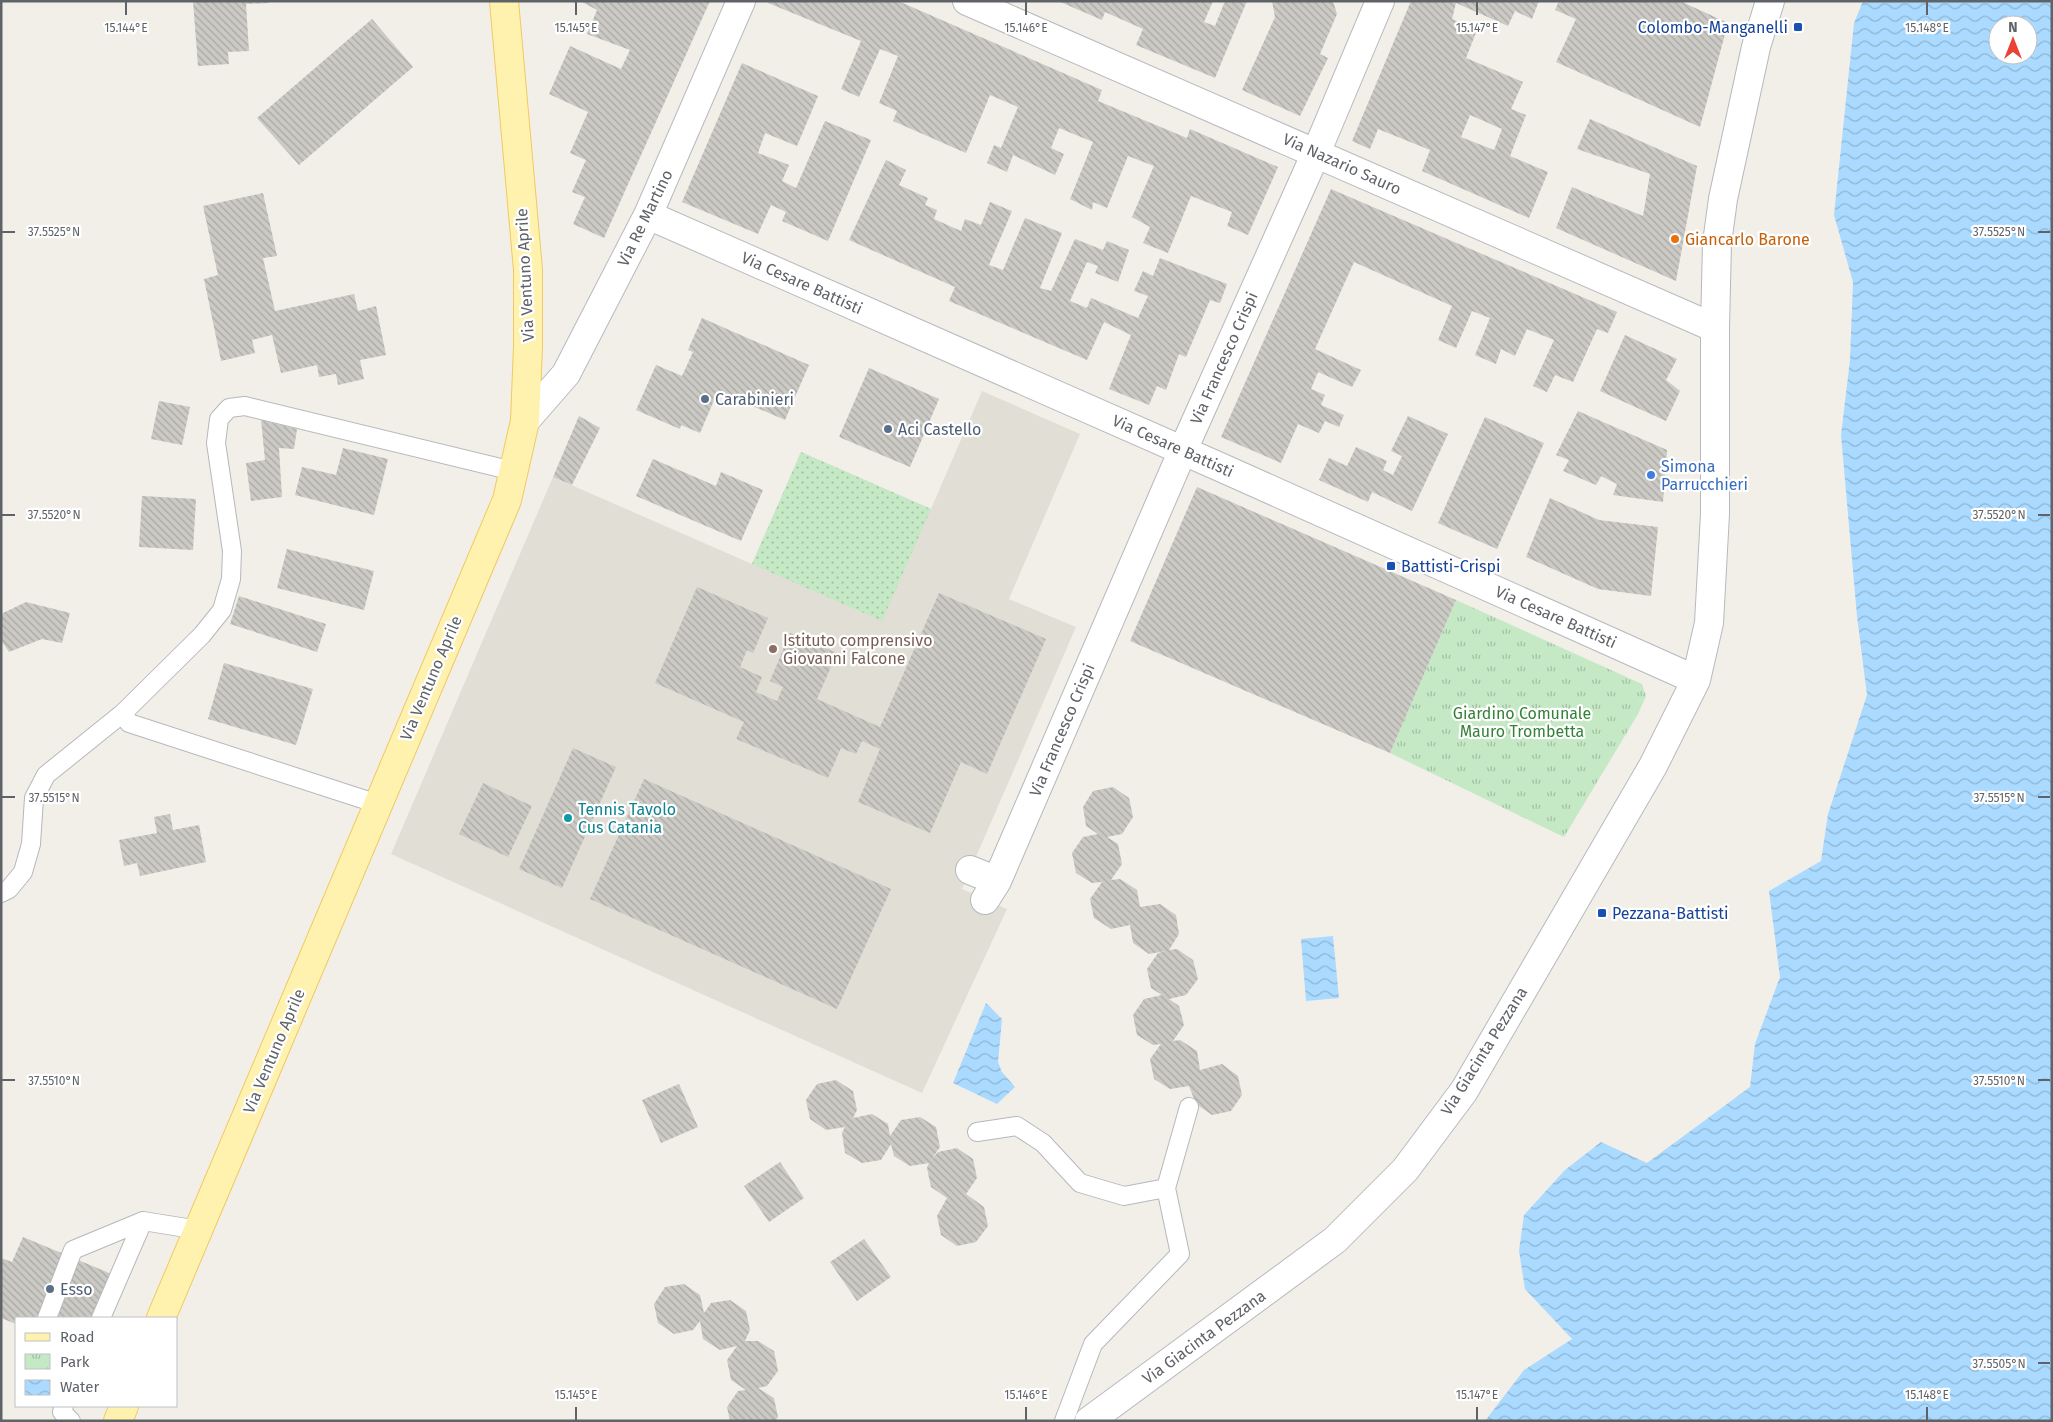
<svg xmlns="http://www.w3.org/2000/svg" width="2053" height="1422" font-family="'Fira Sans',sans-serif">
<defs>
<pattern id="grass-dots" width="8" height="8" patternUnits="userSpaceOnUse" patternTransform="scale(1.25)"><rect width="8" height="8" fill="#c5e8c5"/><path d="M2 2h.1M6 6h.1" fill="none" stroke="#a3c0a4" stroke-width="1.8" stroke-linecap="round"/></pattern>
<pattern id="park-tufts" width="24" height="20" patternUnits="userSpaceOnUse" patternTransform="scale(1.25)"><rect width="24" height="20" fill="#c5e8c5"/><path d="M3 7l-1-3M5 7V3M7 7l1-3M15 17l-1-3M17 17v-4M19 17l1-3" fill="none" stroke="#a3c0a4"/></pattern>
<pattern id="water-waves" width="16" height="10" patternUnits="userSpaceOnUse" patternTransform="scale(1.25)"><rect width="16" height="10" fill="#aadaff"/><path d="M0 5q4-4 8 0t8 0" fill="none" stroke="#8eb4d2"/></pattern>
<pattern id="building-back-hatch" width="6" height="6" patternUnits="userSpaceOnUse" patternTransform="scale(1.25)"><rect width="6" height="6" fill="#cccac5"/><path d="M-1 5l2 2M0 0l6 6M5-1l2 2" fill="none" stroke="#a9a8a4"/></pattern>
</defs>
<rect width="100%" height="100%" fill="#f1efe8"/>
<!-- education -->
<path fill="#e1ded6" d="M982 391 1080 434 1009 599 1076 627 962 889 1007 909 922 1093 391 854 553 477 752 564 801 452 931 509Z"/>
<!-- grass -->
<path fill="url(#grass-dots)" d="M801 452 931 509 882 621 752 564Z"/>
<!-- park -->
<path fill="url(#park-tufts)" d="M1456 600 1642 684 1646 696 1638 714 1564 837 1390 753Z"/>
<!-- water -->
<path fill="url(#water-waves)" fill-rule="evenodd" d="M1863 1H2052V1421H1485L1524 1370 1572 1339 1525 1289 1519 1251 1524 1215 1565 1170 1601 1142 1647 1163 1750 1087 1755 1044 1780 977 1769 891 1821 861 1828 814 1867 695 1857 616 1841 435 1850 360 1853 282 1834 215 1854 23ZM1998 25H2028V55H1998Z
M1333 936 1339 998 1306 1001 1301 939Z
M986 1003 1002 1019 998 1062 1002 1072 1015 1087 997 1104 953 1083Z"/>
<!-- building -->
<path fill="url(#building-back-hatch)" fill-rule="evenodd" d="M193 1H269V3L246 4 249 51 228 52 229 64 198 66Z
M580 1H710L604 238 573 224 585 197 572 192 586 160 570 153 588 112 549 94 570 46 621 69 630 50 587 34 597 10Z
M769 1H898L1102 90 1098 101 1187 138 1190 129 1278 167 1248 235 1227 226 1232 212 1191 196 1168 253 1143 243 1150 227 1132 217 1154 166 1128 156 1107 208 1093 202 1092 210 1070 199 1093 142 1059 128 1051 148 1064 154 1055 175 1013 155 1007 172 987 163 994 145 1001 148 1018 107 990 95 966 153 950 146 893 121 897 111 879 103 898 56 880 49 859 97 841 89 861 41 768 3Z
M1058 1H1213L1204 22 1215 26 1225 1H1247L1215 78 1136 45 1143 29 1105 12 1102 20Z
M1272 1H1333L1337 14 1320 54 1328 58 1300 116 1242 90 1275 17Z
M1411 1H1539L1532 19 1515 11 1508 26 1456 3 1452 19 1477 30 1466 58 1523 82 1511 109 1526 115 1510 156 1548 172 1529 218 1422 171 1430 150 1378 129 1370 149 1352 141ZM1470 115 1502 129 1494 150 1461 137Z
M1559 1H1680L1728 23 1700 127 1556 62 1576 19 1555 10Z
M372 19 413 67 299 165 257 118Z
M742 63 818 96 797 146 765 133 758 153 789 165 782 181 796 188 825 121 871 140 828 241 782 221 786 212 771 205 758 234 682 202Z
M1590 119 1697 166 1676 281 1556 228 1572 187 1643 216 1650 174 1577 149Z
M886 160 906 170 899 185 928 198 925 205 937 210 934 219 961 231 965 219 981 225 990 202 1012 211 989 265 1003 270 1025 218 1062 233 1040 288 1051 291 1075 239 1103 250 1107 241 1129 250 1118 282 1095 273 1098 266 1087 262 1070 301 1087 308 1091 298 1138 318 1148 296 1134 291 1143 271 1153 276 1160 258 1227 284 1220 303 1210 300 1186 357 1179 354 1166 390 1157 386 1149 405 1109 389 1131 335 1104 322 1087 360 949 301 955 287 849 240Z
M1331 189 1617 312 1608 333 1597 329 1573 382 1555 375 1547 392 1533 386 1554 340 1527 329 1515 356 1501 349 1496 364 1475 355 1490 318 1472 311 1456 348 1438 340 1452 306 1354 262 1315 349 1361 370 1352 387 1318 372 1311 389 1325 395 1321 405 1344 415 1339 427 1325 421 1319 433 1298 424 1281 463 1221 437Z
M263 193 277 256 263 258 275 311 354 294 358 311 376 306 386 355 360 360 364 379 338 385 336 374 319 377 317 365 281 373 272 335 252 340 255 353 221 361 204 279 218 275 203 206Z
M702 318 809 365 785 420 718 391 700 433 681 425 680 429 636 410 656 365 682 376 693 352 688 350Z
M1625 335 1677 359 1666 380 1680 391 1666 421 1600 391Z
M869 368 939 399 910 467 839 437Z
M159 401 190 407 182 445 151 439Z
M1578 411 1667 450 1663 502 1613 495 1617 484 1601 476 1596 485 1563 471 1569 460 1556 455Z
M579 416 600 428 572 485 553 477Z
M1408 416 1448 434 1412 511 1372 492 1368 502 1319 480 1329 458 1347 466 1356 447 1387 461 1383 470 1393 475 1402 456 1391 451Z
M1485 417 1544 443 1497 549 1438 523Z
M261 420 297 429 294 449 279 448 282 497 251 501 246 463 265 460Z
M343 448 388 459 374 515 295 495 302 467 336 475Z
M653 459 716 486 721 472 763 490 741 541 636 496Z
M1197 487 1456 600 1390 753 1130 641Z
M142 496 196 499 193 550 139 547Z
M1550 498 1599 520 1658 527 1651 596 1598 589 1526 557Z
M287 549 374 571 364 610 277 588Z
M697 587 768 618 753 653 747 650 740 667 762 677 756 692 777 701 783 687 770 681 790 633 837 653 817 699 880 727 939 593 1046 639 987 774 961 762 930 833 858 802 880 749 862 741 856 754 841 748 828 778 736 739 744 722 655 683Z
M239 596 326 624 317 652 230 624Z
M26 602 70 613 62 643 42 639 9 652 1 640V614Z
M224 663 313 689 296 745 208 719Z
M573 748 616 767 562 888 519 869Z
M644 779 891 889 837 1009 590 899Z
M483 783 532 806 508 857 459 834Z
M1113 787 1129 798 1133 817 1122 834 1107 837 1118 844 1122 864 1111 880 1120 879 1137 890 1140 907 1160 904 1176 915 1179 934 1169 950 1177 949 1193 960 1198 979 1186 995 1169 999 1179 1006 1184 1025 1173 1041 1180 1040 1197 1051 1200 1070 1222 1064 1238 1076 1242 1095 1231 1111 1212 1115 1196 1104 1189 1086 1170 1089 1154 1079 1150 1059 1161 1044 1153 1045 1137 1035 1133 1015 1144 999 1162 995 1151 988 1147 969 1158 953 1165 951 1149 954 1133 943 1130 925 1111 929 1094 918 1090 899 1102 882 1092 883 1076 873 1072 853 1083 837 1098 834 1086 826 1083 807 1093 791Z
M170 814 173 830 199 825 206 862 140 876 137 863 124 866 119 840 157 833 154 817Z
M836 1080 853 1091 857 1110 853 1118 872 1114 888 1124 890 1136 901 1120 920 1117 936 1127 940 1147 931 1160 938 1152 957 1148 973 1159 977 1178 966 1194 984 1207 988 1226 976 1242 957 1246 941 1235 937 1216 947 1198 931 1187 927 1168 929 1163 910 1166 894 1156 891 1144 881 1160 862 1163 845 1153 842 1133 845 1127 826 1130 810 1119 806 1100 817 1084Z
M679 1084 698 1127 661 1143 642 1100Z
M780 1162 804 1198 769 1222 744 1186Z
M23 1237 114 1275 96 1318H16V1324L1 1318V1258L12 1262Z
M864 1239 891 1277 857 1301 830 1262Z
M684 1284 700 1295 704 1313 711 1303 730 1300 746 1311 750 1330 745 1341H758L774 1351 778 1371 767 1386 758 1388 774 1398 778 1417 775 1421H730L727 1407 738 1391 746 1390 731 1380 727 1360 737 1346 720 1350 703 1339 700 1321 693 1330 674 1334 658 1323 654 1304 665 1287Z"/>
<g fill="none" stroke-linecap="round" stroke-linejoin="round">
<!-- lane casing -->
<g stroke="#b5b8bc" stroke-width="20">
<path id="lane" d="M378 804 129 723 123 713 202 635 222 610 231 579 232 551 216 443 219 419 229 408 245 406 513 471
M1 893 9 889 23 872 31 844 34 798 46 775 123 713
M977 1132 1017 1126 1043 1143 1080 1183 1124 1196 1166 1188
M47 1318 73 1250 143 1221
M101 1318 143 1221 199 1230
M64 1406 62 1412 71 1421
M1064 1421 1093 1344 1180 1254 1166 1188 1189 1107"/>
</g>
<!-- street casing -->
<g stroke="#b5b8bc" stroke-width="30">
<path id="street" d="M1715 328 1717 243 1723 199 1756 47 1770 1
M970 870 997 881
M985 900 997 881 1183 450 1316 153 1380 1"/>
</g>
<!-- secondary casing -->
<g stroke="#b6babf" stroke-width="30">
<path id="secondary" d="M967 1 1715 328V514L1709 623 1696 680 1653 766 1464 1091 1405 1170 1335 1240 1089 1421
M648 215 1220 467 1696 680
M525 421 566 374 648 215 741 1"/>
</g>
<!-- primary casing -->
<g stroke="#f2c960" stroke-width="30">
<path id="primary" d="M161 1318 507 500 525 421 528 346V270L504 1
M118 1421 124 1406"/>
</g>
<!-- lane -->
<use href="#lane" stroke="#fff" stroke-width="18"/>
<!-- street -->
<use href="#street" stroke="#fff" stroke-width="28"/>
<!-- secondary -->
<use href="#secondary" stroke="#fff" stroke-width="28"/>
<!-- primary -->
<use href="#primary" stroke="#fff2af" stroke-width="28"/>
</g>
<!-- ticks -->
<path fill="none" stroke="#5f6368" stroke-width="2" d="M126 2V15M576 2V15M1026 2V15M1477 2V15M1927 2V15M2 232H15M2038 232H2050M2 515H15M2038 515H2050M2 797H15M2038 797H2050M2 1080H15M2038 1080H2050M2038 1363H2050M576 1407V1420M1026 1407V1420M1477 1407V1420M1927 1407V1420"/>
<!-- markers -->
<g fill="#1a4fb4" stroke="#fff" stroke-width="2">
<rect x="1793" y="22" width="10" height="10" rx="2.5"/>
<rect x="1386" y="561" width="10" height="10" rx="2.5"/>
<rect x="1597" y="908" width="10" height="10" rx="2.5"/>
</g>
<circle fill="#e8710a" stroke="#fff" stroke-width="2" cx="1675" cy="239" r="5"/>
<g fill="#5c6f8a" stroke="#fff" stroke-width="2">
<circle cx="705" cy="399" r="5"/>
<circle cx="888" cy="429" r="5"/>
<circle cx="50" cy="1289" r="5"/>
</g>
<circle fill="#3f7fe0" stroke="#fff" stroke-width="2" cx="1651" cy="475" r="5"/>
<circle fill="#8d6e63" stroke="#fff" stroke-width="2" cx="773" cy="649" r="5"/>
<circle fill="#0f9aa8" stroke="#fff" stroke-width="2" cx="568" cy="818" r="5"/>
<g text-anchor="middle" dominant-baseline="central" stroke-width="4.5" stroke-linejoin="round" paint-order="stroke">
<!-- transit labels -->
<g font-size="16" fill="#164399" stroke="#fff" text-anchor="start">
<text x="1788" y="27" text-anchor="end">Colombo-Manganelli</text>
<text x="1401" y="566">Battisti-Crispi</text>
<text x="1612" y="913">Pezzana-Battisti</text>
</g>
<!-- street labels -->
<g font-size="16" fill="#5f6368" stroke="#fff">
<text transform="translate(1342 164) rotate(24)">Via Nazario Sauro</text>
<text transform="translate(645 218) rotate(-64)">Via Re Martino</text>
<text transform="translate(525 275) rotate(-93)">Via Ventuno Aprile</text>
<text transform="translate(802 283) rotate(24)">Via Cesare Battisti</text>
<text transform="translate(1224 358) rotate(-66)">Via Francesco Crispi</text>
<text transform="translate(1173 446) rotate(24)">Via Cesare Battisti</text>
<text transform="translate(1556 617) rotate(24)">Via Cesare Battisti</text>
<text transform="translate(431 678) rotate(-67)">Via Ventuno Aprile</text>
<text transform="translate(1062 730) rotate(-67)">Via Francesco Crispi</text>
<text transform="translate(274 1051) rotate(-67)">Via Ventuno Aprile</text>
<text transform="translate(1484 1051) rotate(-58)">Via Giacinta Pezzana</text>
<text transform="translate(1204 1337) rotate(-36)">Via Giacinta Pezzana</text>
</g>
<!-- food labels -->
<g font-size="16" fill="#c56008" stroke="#fff" text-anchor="start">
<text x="1685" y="239">Giancarlo Barone</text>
</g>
<!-- service labels -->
<g font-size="16" fill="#4e5e75" stroke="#fff" text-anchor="start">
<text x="715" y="399">Carabinieri</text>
<text x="898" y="429">Aci Castello</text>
<text x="60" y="1289">Esso</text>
</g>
<!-- shop labels -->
<g font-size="16" fill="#366cbe" stroke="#fff" text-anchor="start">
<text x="1661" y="466">Simona<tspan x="1661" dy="18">Parrucchieri</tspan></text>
</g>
<!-- education labels -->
<g font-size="16" fill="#785e54" stroke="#fff" text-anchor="start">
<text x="783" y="640">Istituto comprensivo<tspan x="783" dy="18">Giovanni Falcone</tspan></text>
</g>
<!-- park labels -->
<g font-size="16" fill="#348238" stroke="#fff">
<text x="1522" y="713">Giardino Comunale<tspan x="1522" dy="18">Mauro Trombetta</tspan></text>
</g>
<!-- culture labels -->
<g font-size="16" fill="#0d838f" stroke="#fff" text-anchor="start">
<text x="578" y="809">Tennis Tavolo<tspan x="578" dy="18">Cus Catania</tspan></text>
</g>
</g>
<g font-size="12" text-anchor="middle" fill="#5f6368" stroke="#fff" stroke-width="4.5" stroke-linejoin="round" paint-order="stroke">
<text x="126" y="32">15.144°E</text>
<text x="576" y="32">15.145°E</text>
<text x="1026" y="32">15.146°E</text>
<text x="1477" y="32">15.147°E</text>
<text x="1927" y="32">15.148°E</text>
<text x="54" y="236">37.5525°N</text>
<text x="1999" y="236">37.5525°N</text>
<text x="54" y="519">37.5520°N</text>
<text x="1999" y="519">37.5520°N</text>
<text x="54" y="802">37.5515°N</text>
<text x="1999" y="802">37.5515°N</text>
<text x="54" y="1085">37.5510°N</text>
<text x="1999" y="1085">37.5510°N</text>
<text x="1999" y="1368">37.5505°N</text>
<text x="576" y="1399">15.145°E</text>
<text x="1026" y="1399">15.146°E</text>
<text x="1477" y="1399">15.147°E</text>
<text x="1927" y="1399">15.148°E</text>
</g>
<!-- border -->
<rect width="2053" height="1422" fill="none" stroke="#5f6368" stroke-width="5"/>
<!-- legend -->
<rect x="15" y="1317" width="162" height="90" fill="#ffffff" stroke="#bfc1c3"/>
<rect x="25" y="1333" width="25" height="8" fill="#fff2af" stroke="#bfc1c3"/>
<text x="60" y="1342" font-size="15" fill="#5f6368">Road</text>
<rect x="25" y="1354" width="25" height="15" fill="url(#park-tufts)" stroke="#bfc1c3"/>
<text x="60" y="1367" font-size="15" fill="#5f6368">Park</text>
<rect x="25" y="1380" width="25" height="15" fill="url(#water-waves)" stroke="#bfc1c3"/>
<text x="60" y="1392" font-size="15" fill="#5f6368">Water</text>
<!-- north arrow -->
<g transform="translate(2013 40)"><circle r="24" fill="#ffffff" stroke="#bfc1c3"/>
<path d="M0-4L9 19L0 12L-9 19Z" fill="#ea4335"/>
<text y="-8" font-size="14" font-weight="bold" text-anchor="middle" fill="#5f6368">N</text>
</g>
</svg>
